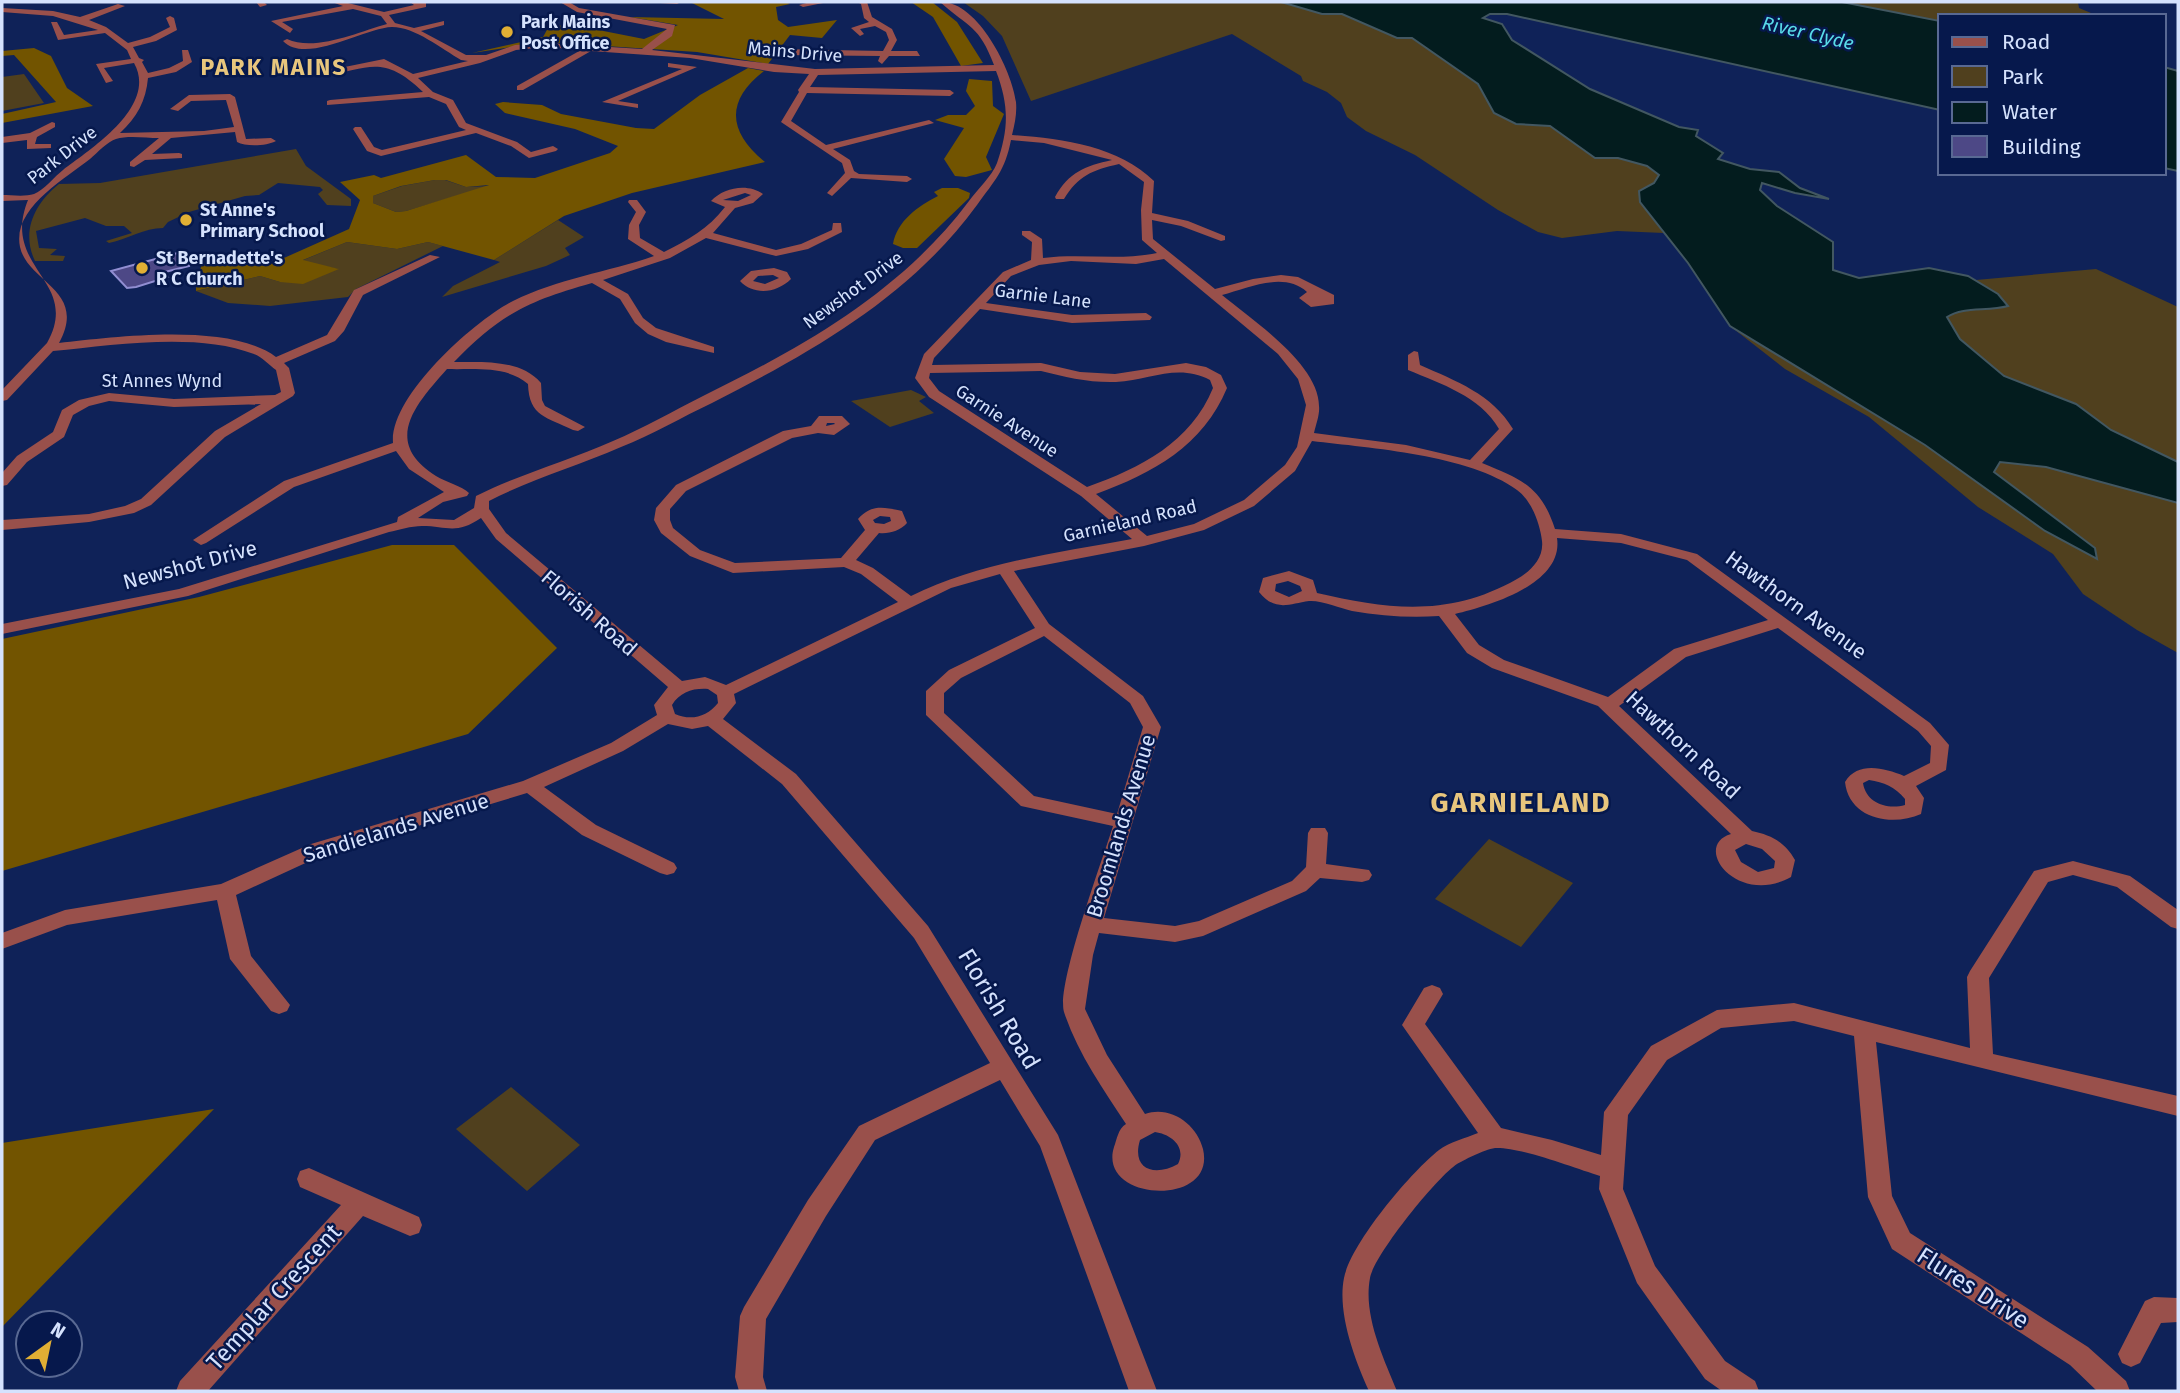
<svg xmlns="http://www.w3.org/2000/svg" width="2180" height="1393" font-family="'Fira Sans',sans-serif">
<rect width="100%" height="100%" fill="#0f2258"/>
<!-- green -->
<path fill="#50401e" d="M963 2H1281L1322 14H1342L1397 38H1412L1478 84 1495 113 1516 124 1550 126 1595 158H1618L1647 166 1659 175 1654 183 1639 191 1640 202 1664 233 1617 231 1562 238 1538 232 1498 210 1415 155 1366 131 1347 117 1341 103 1327 92 1303 81 1301 76 1232 34 1031 101 1002 36 983 16Z
M1842 2H2078L2079 8 2091 13 2120 16H1940V21Z
M24 74 44 103 2 111V77Z
M296 149 306 166 351 199V206L327 205 318 194 323 190 320 187 278 183 259 195 245 196 189 212 168 222 163 228C144 228 128 239 109 243L106 241 132 233 124 226H106L85 218 36 231 39 248 57 249 50 255 65 256 63 261H35C21 232 34 204 59 184L100 183Z
M435 180H445L466 187 490 186 406 211 396 212 373 203V196L402 186Z
M558 220 584 237 565 248 570 255 546 266 442 297 453 286 500 262 494 260Z
M347 242 397 249 428 242 443 246 356 289 348 297 270 306 228 303 196 291 260 276 280 282 338 269 301 261Z
M2096 269 2178 307V462L2111 430 2076 404 2004 376 1960 339 1946 317C1964 306 1987 312 2007 306L1998 294 1976 280Z
M1730 326 1925 445 2045 531 2094 548 1994 472 2000 462 2046 467 2178 503V653L2137 630 2083 594 2053 554 1978 507 1869 417 1785 369Z
M911 390 926 397 919 401 934 413 890 427 851 401Z
M1489 839 1573 883 1521 947 1435 899Z
M511 1087 580 1145 527 1191 456 1129Z"/>
<!-- forest -->
<path fill="#725400" fill-rule="evenodd" d="M690 2H785L790 4 776 7 778 20 788 27 837 20 822 38 790 35 768 64 697 52 544 42 472 53 543 37 548 28 568 24 644 39 678 25 630 17 724 19Z
M911 2H932L957 22 983 63 961 66 933 17Z
M34 48 51 56 67 88 93 106 2 123V114L56 102 14 55 2 56V51Z
M748 68 764 71C725 101 728 132 765 162L632 193 564 216 494 260 428 242 397 249 347 242 303 260 339 269 303 284 280 282 260 276 196 291V282L203 261 236 260 266 266 349 229 360 200 340 182 374 175 381 178 466 155 496 177 535 178 610 153 618 146 575 129 505 113 495 104 503 102 542 105 561 114 636 128 654 129 700 95ZM435 180H446L466 187 489 185 406 211 396 212 373 203V196L401 186Z
M969 79 992 81 993 106 1004 114 986 157 992 170 966 177 955 176 944 159 964 128 935 120 948 115H966L975 106 966 91Z
M942 188H958L970 193 969 198 917 248H903L893 244C897 221 918 206 938 196L934 192Z
M392 545H454L557 648 468 734 2 871V639L199 597Z
M214 1109 2 1327V1143Z"/>
<!-- water -->
<path fill="#031c1e" stroke="#425761" stroke-width="2" d="M1281 2H1842L1940 21V110L1507 14H1490L1483 18 1502 24 1512 40 1590 89 1679 127 1698 130 1696 136 1723 153 1718 159 1750 169 1779 172 1800 188 1829 199 1795 193 1762 183 1760 190 1777 206 1833 242V270L1859 278 1929 268 1968 276 1998 294 2008 306C1987 312 1964 306 1947 317L1960 339 2004 376 2076 404 2111 430 2178 462V503L2046 467 2000 462 1994 472 2095 548 2097 559 2045 531 1925 445 1730 326 1688 263 1640 202 1639 191 1654 183 1659 175 1647 166 1618 158H1595L1550 126 1516 124 1494 113 1478 84 1412 38H1397L1342 14H1322Z
M2164 67 2178 71V171L2164 168Z"/>
<!-- building -->
<path fill="#4d4886" stroke="#918ed2" stroke-width="2" d="M185 251 189 266 165 272 168 277 136 287 127 288 111 271Z"/>
<g fill="none" stroke-linecap="round" stroke-linejoin="round">
<!-- minor -->
<path fill="#99504b" fill-rule="evenodd" d="M256 2H264L267 5 260 7Z
M332 2H344L384 12 414 5 410 2 426 3V7L389 15 395 23 414 28 444 21V25L421 31 466 55H486L515 45 547 43 642 49 667 29 577 12 560 2H569L579 8 675 25 672 36 652 50 815 69 994 65C979 25 969 28 940 2 977 0 1012 70 1016 102 1017 113 1015 123 1012 135 1060 138 1119 146 1154 181L1152 213 1188 221 1225 236V240L1221 241 1181 226 1152 220 1153 239 1215 289 1253 279 1281 275 1298 277 1334 295V304L1311 307 1299 298 1307 292C1284 271 1248 288 1222 295 1251 319 1319 364 1319 406 1320 414 1316 424 1314 433L1406 445 1470 460 1499 429C1480 396 1441 384 1408 370V355L1414 351 1418 352 1420 365C1456 381 1492 394 1513 429L1482 463C1521 479 1541 486 1555 529L1621 534 1697 554 1930 723 1949 745 1946 770 1916 786 1924 798 1921 814C1892 827 1849 819 1845 782 1858 761 1884 768 1904 776L1930 763 1931 746 1918 731 1778 628 1686 657 1619 706 1752 831C1771 835 1785 842 1795 860L1791 877C1737 907 1691 846 1731 834L1598 706 1492 668 1467 653 1439 616C1410 618 1381 616 1352 611 1340 608 1321 600 1309 601 1289 604 1275 612 1259 592L1263 578 1289 571 1313 580 1317 593C1390 610 1450 617 1517 579 1531 571 1544 558 1542 541 1540 524 1532 501 1517 490 1470 455 1370 448 1312 441L1295 471 1254 506 1204 530 1144 546 1014 571 1049 624 1143 696 1161 727 1104 918 1175 926 1199 921 1292 881 1306 867 1308 833 1311 828H1325L1328 833 1326 864 1369 870 1372 875 1369 880 1362 882 1320 878 1306 891 1203 936 1175 942 1099 933 1093 955 1085 1009 1107 1055 1145 1114C1170 1105 1197 1124 1203 1149 1217 1208 1097 1202 1114 1147 1117 1139 1118 1129 1126 1124 1103 1089 1077 1052 1064 1012 1056 985 1103 859 1113 826L1021 806 926 715V691L949 670 1035 628 1000 574 951 588 734 694 736 703 723 719 796 774 928 926 1058 1135 1157 1391H1129L1040 1146 1000 1080 875 1140 826 1216 766 1319 763 1377 767 1391H739L735 1377 740 1316 744 1307 808 1200 859 1126 990 1063 914 938 782 784 708 726 692 729 668 724 623 751 544 787 596 825 674 863 677 868 674 873 667 875 660 873 582 835 527 793 325 854 236 895 251 956 290 1005 287 1011 279 1014 271 1011 230 959 217 900 67 925 2 949V933L65 910 221 884 311 844 523 781 611 743 657 715 654 705 668 687 496 539 481 518C456 535 447 526 422 526 411 526 399 530 389 532L188 596 2 634V624L179 589 397 522 398 517 444 492 409 469 396 451 294 487 206 543 201 545 193 540 284 481 393 443C389 397 474 321 513 301 557 279 608 272 654 256L628 239 629 225 636 212 628 202 629 200H637L646 212 639 225 640 238 664 252C688 240 708 229 725 207L711 201C724 187 748 183 763 194L753 203 735 208 713 233 776 250 801 244 832 230 833 223H841L842 232 808 249 776 256 706 238 670 258 603 280 628 294 643 318 656 328 714 347V353L666 342 648 334 635 323 620 299 592 283C528 301 501 314 454 362 483 362 520 359 541 383L542 400 545 406 585 427 578 431 573 430C547 417 529 417 528 384 506 365 474 370 447 369 415 405 382 442 436 476 446 482 462 486 469 493L467 496 443 502 418 518 454 520 474 508 476 496C520 474 568 461 613 441 644 428 673 411 703 396 803 347 901 292 969 201 977 190 992 176 997 163 1009 128 1009 105 996 71L818 75 810 87 950 90 954 93 950 96 807 93 791 121 826 145 929 120 934 123 833 149 850 160 854 171 859 174 907 176 912 179 907 182 851 178 832 196 827 193 845 173 842 163 781 122 799 92 798 90 809 74 774 72 690 58 591 51 523 90H517V86L581 50 547 47 516 50 480 63 418 78 433 92 453 100 466 123 517 142 531 152 553 146 558 149 556 151 529 158 511 146 476 133 381 156 367 151 353 129 355 127H361L374 147 382 150 466 130 459 127 446 104 429 97 327 105V101L330 100 423 92C384 55 371 67 323 77L320 76V72L384 59 413 74 468 61 461 60C442 49 415 27 392 27 364 28 306 65 283 41L287 39C315 52 358 32 387 24L381 16 353 9 282 22 293 29 290 33 271 21 343 6ZM1011 140 1044 143 1112 160C1085 166 1069 172 1055 197L1056 199H1064C1078 176 1092 170 1119 164L1144 182 1141 210 1142 240 1157 253C1120 261 1081 253 1043 258L1042 239 1030 231H1022V235L1032 242 1031 260 1003 272 924 354 915 378 929 397 1081 496 1132 539C1057 553 979 562 911 596L873 568 856 560 879 533C889 534 900 531 907 523L902 511C884 507 871 504 858 519L865 530 841 558 735 563 700 550 673 528 670 520V509L686 491 792 438 818 433 834 435 850 424 842 416H819L811 426 783 431 676 485 656 508 654 520 661 533 690 556 733 573 844 567 861 574 898 602 726 685 705 677 682 681 506 533 489 509V501C532 479 577 466 621 447 652 435 682 417 712 403 812 352 910 297 977 205 995 180 1005 171 1011 140ZM745 193 751 195 738 201 723 200ZM1164 259 1278 354 1298 379 1306 405 1297 447 1285 465 1244 500 1194 524 1147 536 1096 494C1153 473 1203 446 1227 388L1221 375 1206 367 1186 363 1115 374 1080 372 1041 363 932 365 934 358 980 309 1072 323 1150 320 1152 317 1146 313 1072 315 986 303 1011 276 1039 265 1071 261 1136 264ZM1041 371C1065 377 1090 383 1116 382 1150 380 1178 363 1210 380L1213 388C1191 442 1141 468 1087 487L939 391 929 378 930 373ZM827 423H834L835 424 826 426ZM880 516 890 517 891 521 884 524 875 523 873 520ZM1557 538 1621 543 1687 560 1768 620 1674 649 1608 697 1504 660 1479 645 1455 614C1489 606 1564 584 1557 538ZM1288 581 1300 586 1302 591 1289 597 1275 591 1276 584ZM1044 636 1130 703 1143 727 1117 814 1034 796 944 713V693L961 678ZM708 689 717 695 718 703C707 717 691 721 675 714L672 705C680 692 693 688 708 689ZM1869 780C1884 782 1895 787 1905 799V805C1887 810 1866 803 1863 783ZM1746 844 1762 849 1775 861 1774 868 1758 872 1741 862 1735 850ZM1155 1132C1170 1134 1187 1146 1178 1164 1155 1177 1131 1170 1140 1140Z
M643 2H681L677 4Z
M810 2H828L803 7 799 5Z
M857 2H867L872 17 892 29 897 40 891 51H917L920 56H889L882 64 878 61 880 56 780 55 776 52 780 49 883 51 889 40 886 32 875 26 860 29 864 34 860 36 851 28 869 22 864 18 861 4Z
M118 4 125 6 89 20 106 27 128 43 150 37 170 27 166 18 170 16 174 18 177 30 156 41 133 47 139 58 144 60 142 62 148 73 169 68 183 61 182 50H188L192 62 176 72 148 78C146 101 137 117 120 133L204 131 234 127 226 100 191 101 178 111 170 109 189 95 230 94 235 97 246 139 271 138 276 141C267 146 246 147 237 142L235 132 171 138 152 154 179 153 182 154V158L145 160 134 167 130 166V162L159 138C146 138 128 135 116 139 108 141 97 153 90 159 65 179 12 208 20 247 28 283 88 290 59 343 115 337 229 322 276 357L327 335 354 290 430 255 440 257 363 295 344 331 335 341 284 363 289 368 295 393 293 396 225 437 151 505 134 513 89 522 2 530V520L89 514 125 506 141 499 215 431 261 404 174 407 109 401 89 406 73 415 64 437 27 462 7 485 2 486V473L17 456 53 432 62 410 79 400 109 393 174 399 275 395 281 392 276 370C269 365 262 357 254 354 197 332 114 345 53 351L7 400 2 401V390L47 343C82 280 0 269 28 200L2 201V195C11 195 25 197 34 194 43 191 55 176 63 170 92 148 158 106 134 63L104 68 113 81 106 83 96 64 131 59 127 50 105 33 58 40 51 22H57L64 35 98 30 53 16 2 12V8L53 11 80 17Z
M668 63 697 67 618 101 638 104V108L602 102 682 69 668 67Z
M52 122 55 123V127L37 137 35 144H51V148L27 149V140L2 143V137L30 133Z
M774 268 787 272 791 279C777 293 754 296 740 281L751 271ZM773 275 779 278 765 284 753 281 758 276Z
M2073 861 2130 876 2178 910V929L2171 927 2117 887 2073 875 2048 882 1989 978 1993 1054 2178 1096V1116L1876 1042 1892 1196 1910 1233 2088 1347 2126 1381 2130 1391H2097L2070 1365 1892 1249 1868 1197 1854 1036 1794 1021 1721 1028 1667 1060 1628 1115 1623 1189 1655 1266 1725 1361 1755 1381 1759 1391H1722L1705 1379 1637 1283 1599 1189 1600 1176C1574 1168 1523 1148 1497 1148 1487 1148 1466 1159 1457 1164 1437 1177 1374 1255 1370 1278 1363 1315 1383 1357 1397 1391H1369C1355 1360 1337 1313 1344 1278 1351 1243 1411 1172 1439 1150 1449 1142 1466 1138 1478 1133L1402 1025 1424 988 1432 985 1440 988 1443 994 1425 1024 1501 1128 1552 1140 1601 1155 1604 1112 1651 1046 1717 1010 1794 1003 1970 1048 1967 977 1970 971 2034 871Z
M309 1168 419 1217 422 1225 419 1233 410 1236 363 1216 208 1391H176L180 1381 341 1205 300 1187 297 1179 300 1171Z
M2154 1297 2178 1298V1322L2161 1323 2140 1363 2131 1367 2122 1363 2118 1354 2145 1301Z"/>
</g>
<!-- markers -->
<g fill="#e1af34" stroke="#06184c" stroke-width="2.5">
<circle cx="507" cy="32" r="7"/>
<circle cx="186" cy="220" r="7"/>
<circle cx="142" cy="268" r="7"/>
</g>
<g text-anchor="middle" dominant-baseline="central" stroke-width="5" stroke-linejoin="round" paint-order="stroke">
<!-- far-poi labels -->
<g font-size="18" font-weight="bold" fill="#d5e2fd" stroke="#06184c" text-anchor="start">
<text x="521" y="22">Park Mains<tspan x="521" dy="21">Post Office</tspan></text>
<text x="200" y="210">St Anne's<tspan x="200" dy="21">Primary School</tspan></text>
<text x="156" y="258">St Bernadette's<tspan x="156" dy="21">R C Church</tspan></text>
</g>
<!-- far-street labels -->
<g font-size="18" fill="#d5e2fd" stroke="#06184c">
<text transform="translate(795 52) rotate(5)">Mains Drive</text>
<text transform="translate(62 155) rotate(-38)">Park Drive</text>
<text transform="translate(853 290) rotate(-36)">Newshot Drive</text>
<text transform="translate(1043 296) rotate(7)">Garnie Lane</text>
<text x="162" y="381">St Annes Wynd</text>
<text transform="translate(1007 421) rotate(33)">Garnie Avenue</text>
<text transform="translate(1130 521) rotate(-13)">Garnieland Road</text>
</g>
<!-- far-water labels -->
<g font-size="19" font-style="italic" fill="#59dbe9" stroke="#06184c">
<text transform="translate(1808 33) rotate(13)">River Clyde</text>
</g>
<!-- street labels -->
<g font-size="21" fill="#d5e2fd" stroke="#06184c">
<text transform="translate(190 565) rotate(-15)">Newshot Drive</text>
<text transform="translate(1796 605) rotate(36)">Hawthorn Avenue</text>
<text transform="translate(589 613) rotate(41)">Florish Road</text>
<text transform="translate(1683 745) rotate(43)">Hawthorn Road</text>
<text transform="translate(1121 826) rotate(-73)">Broomlands Avenue</text>
<text transform="translate(396 828) rotate(-17)">Sandielands Avenue</text>
</g>
<!-- far-district labels -->
<g font-size="23" font-weight="bold" letter-spacing="2" fill="#e8c67d" stroke="#06184c">
<text x="274" y="67">PARK MAINS</text>
</g>
<!-- near-street labels -->
<g font-size="24" fill="#d5e2fd" stroke="#06184c">
<text transform="translate(999 1009) rotate(59)">Florish Road</text>
<text transform="translate(1973 1288) rotate(33)">Flures Drive</text>
<text transform="translate(274 1297) rotate(-48)">Templar Crescent</text>
</g>
<!-- district labels -->
<g font-size="28" font-weight="bold" letter-spacing="2" fill="#e8c67d" stroke="#06184c">
<text x="1521" y="802">GARNIELAND</text>
</g>
</g>
<!-- border -->
<rect width="2180" height="1393" fill="none" stroke="#d5e2fd" stroke-width="7"/>
<!-- legend -->
<rect x="1938" y="14" width="228" height="161" fill="#06184c" stroke="#596993" stroke-width="2"/>
<rect x="1952" y="37" width="35" height="10" fill="#99504b" stroke="#596993" stroke-width="2"/>
<text x="2002" y="49" font-size="21" fill="#d5e2fd">Road</text>
<rect x="1952" y="66" width="35" height="21" fill="#50401e" stroke="#596993" stroke-width="2"/>
<text x="2002" y="84" font-size="21" fill="#d5e2fd">Park</text>
<rect x="1952" y="102" width="35" height="21" fill="#031c1e" stroke="#596993" stroke-width="2"/>
<text x="2002" y="119" font-size="21" fill="#d5e2fd">Water</text>
<rect x="1952" y="136" width="35" height="21" fill="#4d4886" stroke="#596993" stroke-width="2"/>
<text x="2002" y="154" font-size="21" fill="#d5e2fd">Building</text>
<!-- north arrow -->
<g transform="translate(49 1344) rotate(33)"><circle r="33" fill="#06184c" stroke="#596993" stroke-width="2"/>
<path d="M0-5L12 26L0 18L-12 26Z" fill="#e1af34"/>
<text y="-10" font-size="19" font-weight="bold" text-anchor="middle" fill="#d5e2fd">N</text>
</g>
</svg>
